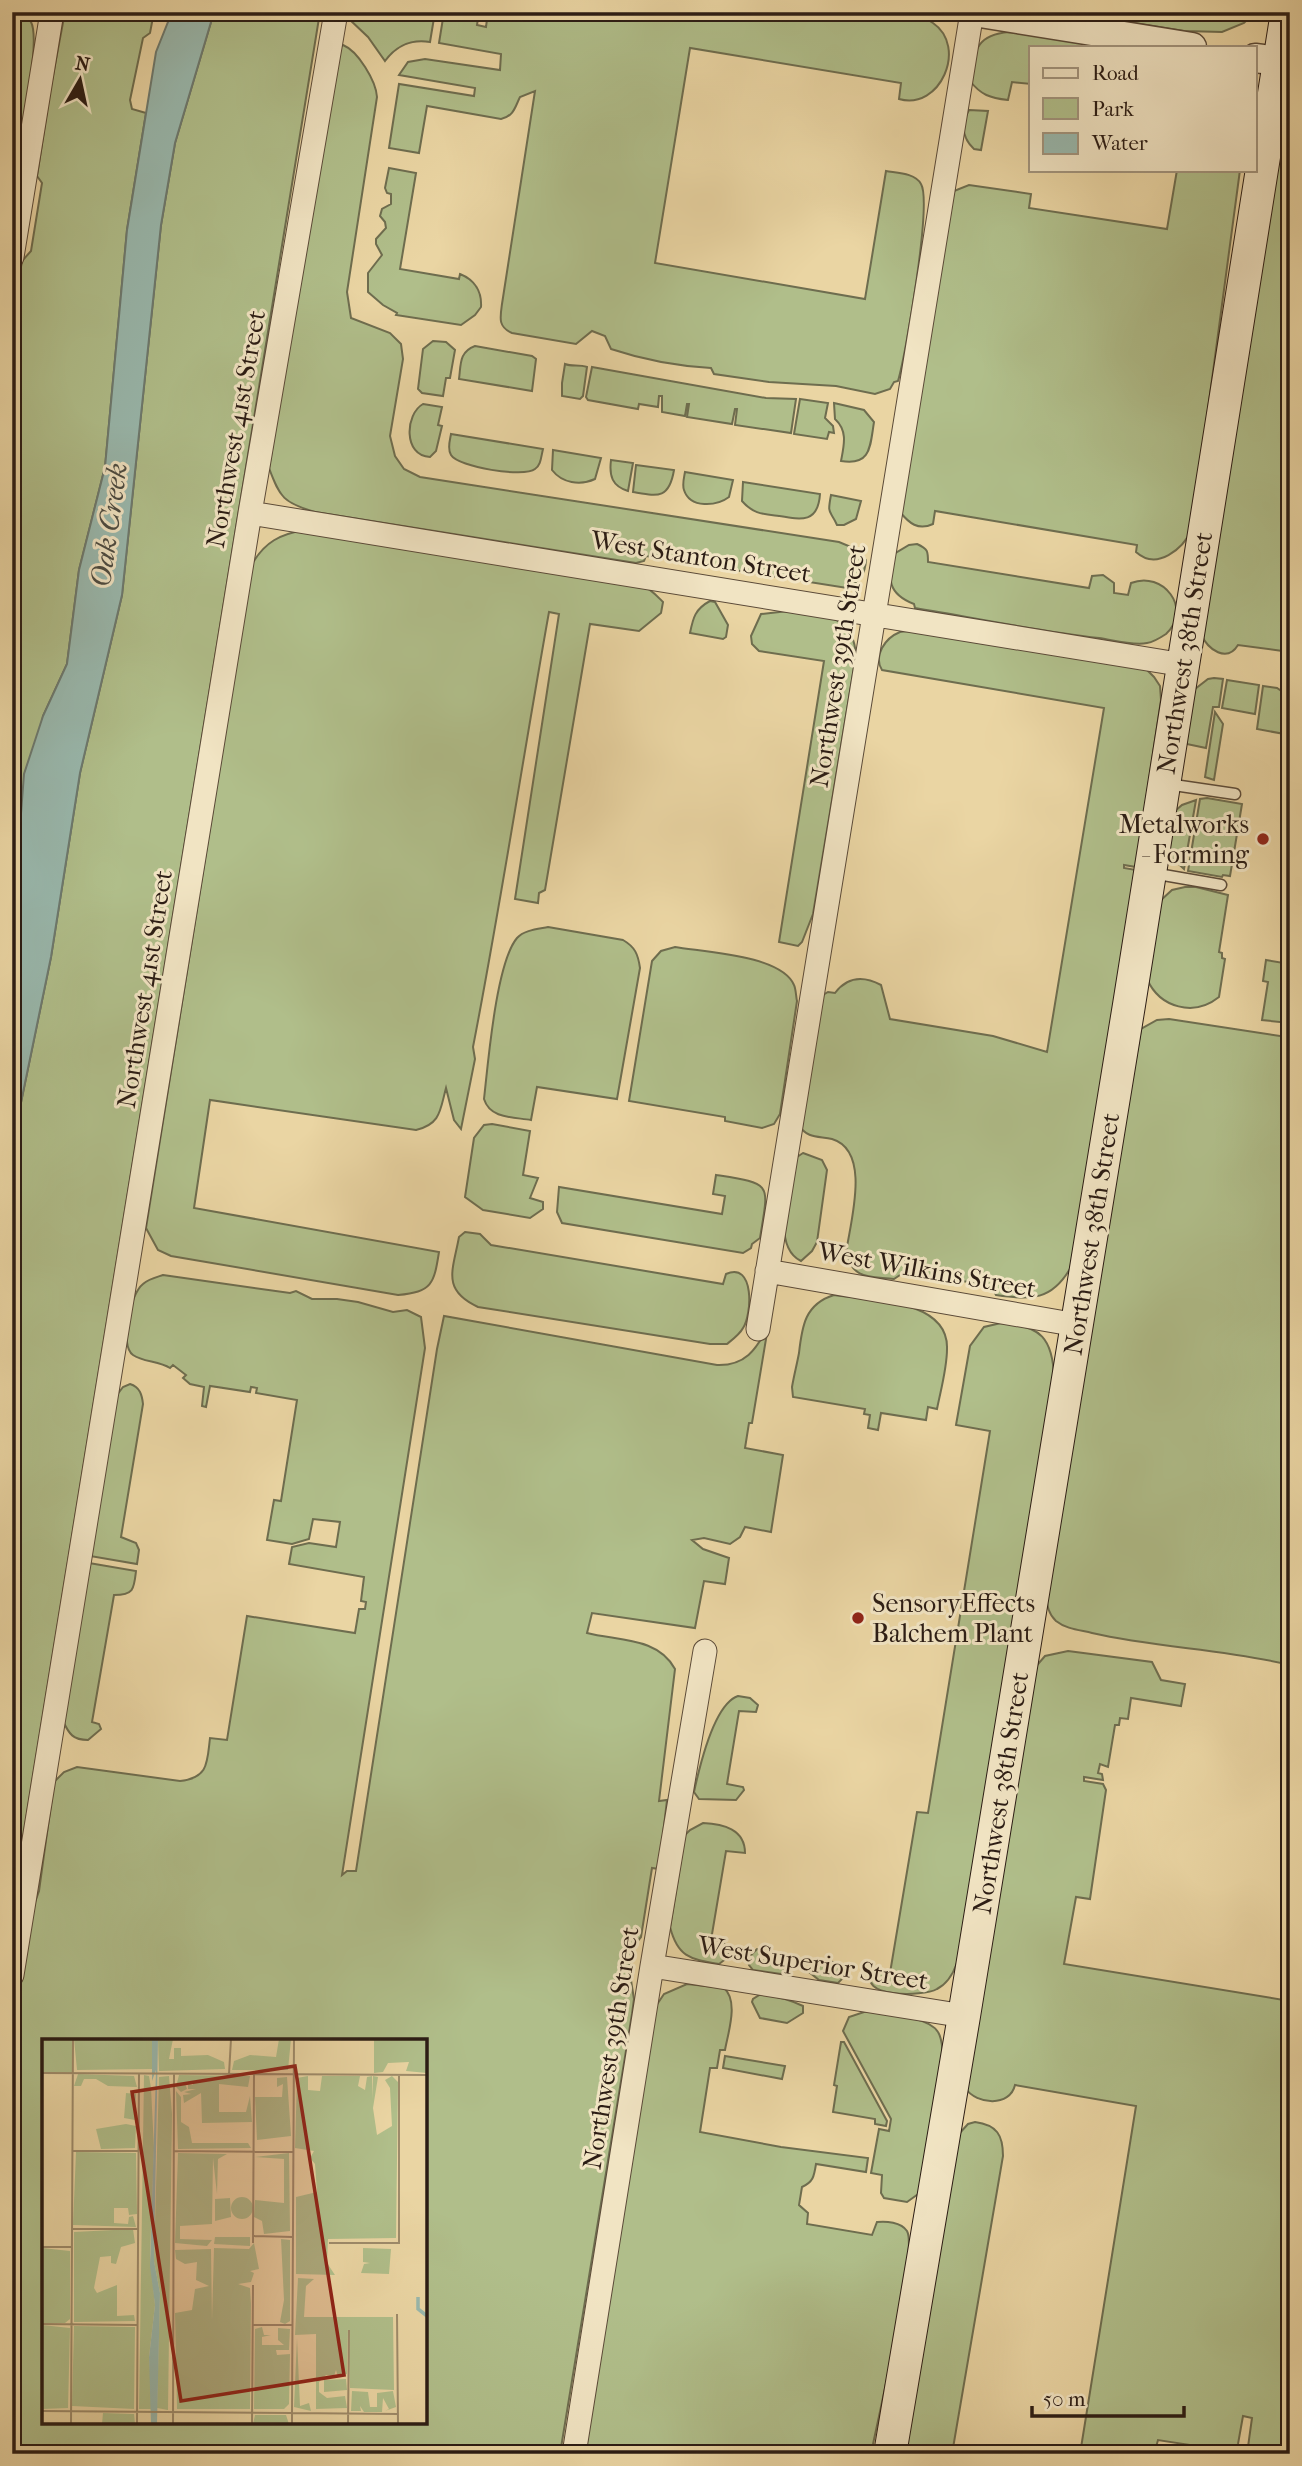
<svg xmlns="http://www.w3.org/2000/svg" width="1302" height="2466" font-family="'IM FELL French Canon',serif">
<rect width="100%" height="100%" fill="#ead5a3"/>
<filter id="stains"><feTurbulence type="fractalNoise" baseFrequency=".00286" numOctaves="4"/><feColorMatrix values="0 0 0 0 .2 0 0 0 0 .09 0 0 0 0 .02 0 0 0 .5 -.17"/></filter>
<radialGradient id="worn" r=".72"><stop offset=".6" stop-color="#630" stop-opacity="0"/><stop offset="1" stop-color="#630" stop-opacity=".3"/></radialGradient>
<!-- green -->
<path fill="#b0be8a" stroke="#6e6d4f" stroke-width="2" fill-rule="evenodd" d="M12 12C19 12 27 15 31 22 42 42 17 156 12 184Z
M65 12H154L150 33 143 38 130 100 132 109 146 113 127 230 105 467 79 570 67 664 43 716 12 932V318L22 261 31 251 42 183 37 176 50 91Z
M214 12H320L12 1906V1146L51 957 80 773 122 595 161 225 175 143Z
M348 12H435L430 42C411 39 397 45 385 61L368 37 348 18Z
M444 12H479L477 25 486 27 488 12H880C896 14 920 13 933 23 968 47 940 111 899 99L901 83 690 48 655 263 865 299 886 171C897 173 915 173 921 184 932 202 906 355 898 381L894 382 890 389 875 394 836 386 769 382 714 374 711 368C677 366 644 360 611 349L605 336 592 331 576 344 512 333C498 327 500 318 502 304L535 91 520 97C515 107 514 116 501 119L427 106 419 153 389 148 399 84 474 96 475 88 399 75 408 62 425 59 500 70 501 54 439 43Z
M1067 12H1255L1244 23 1222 32 1184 31Z
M1009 32 1117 47H1031V84L1012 82 1008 100C990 98 981 95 970 81 975 51 975 35 1009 32Z
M343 45C358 51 376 81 377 97L347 292 351 318 390 333 401 344 403 359 390 436 395 456 404 469 420 477 839 542 856 549 866 560C865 575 860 581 847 588L646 556 644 561 636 563 315 512C284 503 280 498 269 468L336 50Z
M1290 107V652L1238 645C1227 663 1208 650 1201 634L1280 141Z
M969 110 988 111 981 150 974 149C962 138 961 124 969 110Z
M389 168 416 173 400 269 459 279 460 274C475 280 482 292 481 307L475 315 461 325 396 315 397 313 383 305 368 292V273L382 255 376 244V239L386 228 385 222 380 216 382 209 391 204V194L387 193 385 188Z
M1177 170H1240L1192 529C1183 549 1157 571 1136 552L1137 545 935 511 933 524C918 531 909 523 900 512L954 191 969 185 1031 194 1029 208 1167 229Z
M433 341 446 342 455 350 450 378H446L443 396 422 393 418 389 423 349Z
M475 346 532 356 536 359 532 391 459 379C461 364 459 352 475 346Z
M565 364C572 367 579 364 587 367L583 396 580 399 562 396V383Z
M592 367 766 398 796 399 791 433 735 425 737 409H735L732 424 687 417 689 404H687L685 416 662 412V396H659L658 407 639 404 638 409 588 400 586 397Z
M800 399 828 403 825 418 833 426 834 433 829 432 827 439 794 434Z
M834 403 864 410 874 422C870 447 871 466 841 461 844 445 848 431 835 419Z
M423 404 442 407 438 425 442 426 436 451 430 457C403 456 405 414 423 404Z
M451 434 543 449C541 457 541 465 535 469 524 478 458 467 451 455 447 449 450 440 451 434Z
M553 450 601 458 595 479C580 486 562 483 552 470Z
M611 460 633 463 628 491C612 486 609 476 611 460Z
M636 465 674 470C669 500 657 496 633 492Z
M685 472 733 480 729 497C717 506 690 509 684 490 682 484 684 478 685 472Z
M743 482 820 494C818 523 802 520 779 516 763 514 753 514 742 501Z
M831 495 861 501 856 519 844 525H837C830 509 827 516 831 495Z
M305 530 531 567C567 579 605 575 641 585 650 588 656 595 663 602L661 613 639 631 590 624 545 890 539 893 538 903 515 899 559 614 549 612C523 757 501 903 473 1047L475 1059 461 1129 454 1120 446 1088C440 1110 441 1124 416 1130L210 1100 194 1208 439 1252C434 1284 432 1292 398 1295L171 1256 158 1250 146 1228 252 564C265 542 280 534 305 530Z
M917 544C928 549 928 551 928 562L1089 588 1092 576 1103 575 1114 583V593L1128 595 1131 583C1163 570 1193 609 1166 634 1160 638 1154 642 1147 643 1133 646 1113 640 1099 638 1037 631 976 618 915 608L914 604C888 594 887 579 894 554L909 545Z
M710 601 715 602 728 625 726 637 723 639 690 633C693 618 695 609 710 601Z
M797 610C828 615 854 618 856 656L813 914 802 942 798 946 779 942 824 661 759 651 752 644 751 636 761 614Z
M918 630 1146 669 1154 677 1160 686 1161 700 1136 867 1124 865V868L1136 870 1071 1267C1052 1301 1031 1300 996 1295L991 1285 903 1273 894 1279C870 1276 853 1280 846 1253 850 1223 872 1151 832 1139 819 1136 807 1139 799 1125L823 995 828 992 835 993C848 976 864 976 881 985L890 1019 993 1036 1047 1052 1104 708 882 670C873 656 885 638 900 632 905 631 912 631 918 630Z
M1214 678 1223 679 1219 707H1213L1206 748 1182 743 1195 689 1208 679Z
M1227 680 1259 685 1255 714 1222 708Z
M1263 686 1277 688 1290 697V735L1257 729Z
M1215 712 1223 724 1214 780 1205 777Z
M1207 798 1242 804 1230 876 1223 875 1222 877 1188 871 1200 799Z
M1196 800 1184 869 1172 858 1168 850 1175 811 1182 805Z
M1185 887H1196L1228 895 1219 952 1222 953V958L1225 959 1219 997C1194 1017 1160 1008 1147 979L1160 901 1172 890Z
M548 927 623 940C635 947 638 954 640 968L617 1099 537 1087 531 1120C514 1117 490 1119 484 1099 488 1064 496 963 517 938 524 930 538 929 548 927Z
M675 947C704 952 781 955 794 985 796 989 796 997 797 1001L780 1114 774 1124 762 1128 725 1121V1117L629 1101 652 961 661 951Z
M1266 960 1290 964 1289 1023 1262 1020 1268 982 1263 981Z
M1169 1019 1280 1036 1290 1034V1665C1225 1649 1157 1648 1092 1633 1080 1630 1066 1629 1056 1621 1047 1613 1047 1602 1045 1591L1141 1029 1157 1020Z
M492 1124 530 1131 523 1175 538 1178 530 1198 543 1202V1209L530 1218 483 1210 465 1197 474 1138 484 1125Z
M803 1153 822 1160 827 1170 817 1242 812 1251 801 1261C770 1246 790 1185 794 1159Z
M716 1175C773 1184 769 1182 760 1238L752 1244 751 1248 743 1253 562 1223 557 1212 559 1187 722 1214 725 1196 713 1194Z
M465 1232 480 1234 491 1245 723 1284 726 1274C755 1261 752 1315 743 1328 740 1334 732 1340 727 1344H710L478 1307C441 1290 453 1270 459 1237Z
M163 1275 290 1293 296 1291 312 1299H337L358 1302 393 1312 407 1310 421 1317 425 1348 342 1875 347 1871H356L437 1349 444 1316 717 1365C745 1366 756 1350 768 1327L752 1423H749L745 1448 783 1455 771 1532 745 1527 740 1537 730 1544 704 1538 692 1540 703 1549 729 1558 725 1584 704 1581 695 1628 592 1613 587 1633C618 1641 658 1637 675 1669L659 1801 667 1800 659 1869 652 1868 641 1937 632 1948 629 1968 634 1999 632 2014 560 2454H12V2026L34 1905 39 1891 54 1782 64 1772 77 1767 180 1781C209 1778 207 1762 210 1738L227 1740 247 1616 355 1633 359 1609H365L366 1602 361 1601 364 1577 289 1564 292 1547 309 1543 336 1547 340 1522 313 1519 309 1539 292 1544 267 1540 274 1500 281 1501 297 1400 256 1393 257 1388 251 1387 250 1392 210 1386 206 1407 202 1406 204 1387 190 1384 183 1378 186 1375 173 1365 170 1368C159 1361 143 1362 133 1355 119 1345 130 1294 143 1284 148 1279 157 1277 163 1275ZM44 2041H425V2422H44Z
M834 1295C869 1300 949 1299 947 1349 947 1368 941 1389 937 1409L928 1407 926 1420 881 1413 878 1430 868 1428 870 1415 864 1414 865 1409 793 1397 792 1387C794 1375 797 1364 799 1353 802 1326 805 1304 834 1295Z
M1001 1323C1041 1325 1053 1339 1054 1378L957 1963C953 1974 947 1984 937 1989 923 1997 855 1998 873 1970L890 1973 917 1812 928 1813 990 1431 956 1425 970 1346 984 1327Z
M130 1384C140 1387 142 1395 143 1404L121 1537 136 1543 139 1550 137 1564 90 1556 117 1395 123 1387Z
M89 1563 136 1571C134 1589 134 1595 114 1595L92 1722 99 1724 101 1729 88 1740C73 1740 69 1734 63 1721Z
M1068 1651 1152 1662 1161 1680 1185 1684 1181 1706 1131 1698 1128 1719 1120 1718 1119 1725H1115L1108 1767 1100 1764 1098 1773 1102 1774 1103 1780 1084 1777V1781L1103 1784 1106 1790 1090 1899 1076 1897 1064 1964 1290 2001V2454H1247L1252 2418 1243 2416 1238 2444 1234 2454H1210V2448L1158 2440 1154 2454H1080L1136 2106 1015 2085C1010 2107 977 2105 965 2088L1032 1671 1045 1656Z
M738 1696 750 1698 758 1705 756 1712 739 1711 727 1784 743 1787 744 1790 736 1800 699 1799 694 1792C699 1769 714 1704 738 1696Z
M703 1823C723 1824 745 1829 745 1853L726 1851 711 1940 724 1943 729 1950 727 1958 719 1964C691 1959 678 1958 670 1927L685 1835 690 1830Z
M757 1949 783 1954 788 1957 784 1971 781 1974 753 1970 749 1965 748 1958Z
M814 1959C826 1962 845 1960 847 1974L838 1983 819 1980 809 1972 811 1961Z
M687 1984 724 1988C739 2001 728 2033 725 2050H720L717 2068H710L700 2132 781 2147 868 2158 866 2172 816 2164C814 2177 813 2182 802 2187L799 2205 808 2213 807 2224 872 2235 877 2222C886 2221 901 2222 907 2231 918 2250 877 2422 871 2454H583L654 2009 664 1994Z
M761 1994C776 1996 789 1999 803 2006V2013L787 2023 760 2018 752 2002 753 1999Z
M867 2011C885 2014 928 2016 938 2032 942 2038 942 2047 943 2054L921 2192 907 2202 884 2198 881 2193 882 2175 871 2173 879 2129 889 2131 891 2119 843 2031 849 2017Z
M841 2042H844L887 2121 886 2126 875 2124V2119L833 2112 837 2086 834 2085Z
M725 2056 785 2066 782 2079 723 2068Z
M975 2122C997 2125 1003 2135 1003 2156L952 2454H903L958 2135 968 2124Z"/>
<!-- water -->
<path fill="#99b8ad" stroke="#6d7a70" stroke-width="2" d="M172 12H214L175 143 161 225 122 595 80 773 51 957 12 1146V932L24 774 43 716 67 664 79 570 105 467 127 230 156 52Z"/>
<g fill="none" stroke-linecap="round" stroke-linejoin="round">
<!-- service casing -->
<g stroke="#5b4a38" stroke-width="13">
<path id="service" d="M1167 784 1235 794
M1152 873 1221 885"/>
</g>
<!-- minor casing -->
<g stroke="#5b4a38" stroke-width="25">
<path id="minor" d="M12 257 52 12
M250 513 1184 665
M767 1271 1077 1325
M758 1329 972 12
M652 1966 964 2016
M12 1975 250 513 336 12
M574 2454 652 1966 705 1651"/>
</g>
<!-- tertiary casing -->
<g stroke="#5b4a38" stroke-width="31">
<path id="tertiary" d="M974 12 1192 47
M1255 58 1279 61"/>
</g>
<!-- secondary casing -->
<g stroke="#2b1c14" stroke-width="34">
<path id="secondary" d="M890 2454 964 2016 1129 1005 1287 12"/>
</g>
<!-- service -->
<use href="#service" stroke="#f1e4c3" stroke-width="10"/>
<!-- minor -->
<use href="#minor" stroke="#f1e4c3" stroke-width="23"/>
<!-- tertiary -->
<use href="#tertiary" stroke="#f1e4c3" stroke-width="28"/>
<!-- secondary -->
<use href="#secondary" stroke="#f1e4c3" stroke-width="32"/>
</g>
<!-- markers -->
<g fill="#8f2418" stroke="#f1e4c3" stroke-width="2.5">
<circle cx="1263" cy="839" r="7"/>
<circle cx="858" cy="1618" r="7"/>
</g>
<g text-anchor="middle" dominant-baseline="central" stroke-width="6" stroke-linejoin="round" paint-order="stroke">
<!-- street labels -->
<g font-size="26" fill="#2b1c14" stroke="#f1e4c3">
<text transform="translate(236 429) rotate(-80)">Northwest 41st Street</text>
<text transform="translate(701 557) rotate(9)">West Stanton Street</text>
<text transform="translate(1185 653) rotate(-81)">Northwest 38th Street</text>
<text transform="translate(838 666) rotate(-81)">Northwest 39th Street</text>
<text transform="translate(145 989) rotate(-81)">Northwest 41st Street</text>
<text transform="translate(1092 1234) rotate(-81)">Northwest 38th Street</text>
<text transform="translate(927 1270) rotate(10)">West Wilkins Street</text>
<text transform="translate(1001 1793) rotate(-81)">Northwest 38th Street</text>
<text transform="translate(813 1963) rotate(9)">West Superior Street</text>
<text transform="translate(611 2048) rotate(-81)">Northwest 39th Street</text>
</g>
<!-- poi labels -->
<g font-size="26" fill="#2b1c14" stroke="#f1e4c3" text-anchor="end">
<text x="1249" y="824">Metalworks<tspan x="1249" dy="30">- Forming</tspan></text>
<text x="872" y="1603" text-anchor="start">SensoryEffects<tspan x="872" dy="30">Balchem Plant</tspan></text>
</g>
<!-- water labels -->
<g font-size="28" font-style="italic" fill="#4c4b42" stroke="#f1e4c3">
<text transform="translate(109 525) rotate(-82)">Oak Creek</text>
</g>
</g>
<!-- overview -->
<g transform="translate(42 2039)">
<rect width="385" height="385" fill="#ead5a3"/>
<path d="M0 0H31V34H0ZM32 0H110L111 30 35 31ZM116 0H131L127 20H132V9H139V17L166 16 182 23 183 30 117 32ZM237 0H249L246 31H190L192 22 208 16 234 18ZM332 0H385V34L364 32 367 23 346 24 341 33 332 34ZM36 35 92 37 95 48 66 47 54 40H42L39 47H32ZM102 36 107 37 109 49 112 109 108 216 113 266 107 318 111 370H97ZM137 36 208 37 206 48 177 45V73H204L208 57 210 83 160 84 159 54 142 64 141 56 149 55 142 53 154 50H146V45L151 46V42L143 44 145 50 139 53 134 48ZM127 37 130 75 126 371 115 369 118 254 112 222 117 38ZM266 37V51L278 52 280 37H318L316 47 323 51 325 38 330 37V60L331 37 336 38 331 69 335 96 350 87 348 49 343 41 350 37 356 43 354 199 286 200 285 224 293 236 254 235V158L275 153 273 125 268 119 272 112 253 109 255 39ZM245 38 249 97 215 101 213 58H240L241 45 235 48V39ZM134 52 139 58V83L147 88 150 104H206L209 109 136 110ZM84 54 94 55 93 81 82 79ZM84 85 94 87 93 109 59 110 54 90ZM34 113 94 114 95 175 87 176 86 169H72V184L86 185 87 178 91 177 94 188 31 186ZM136 114 185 115 176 120 175 155 171 119 170 185 138 187V200L170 201 165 207 133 204ZM247 114 248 192 222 195 220 182 212 178 213 161 242 164V120L213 118ZM189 169a11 11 0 1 1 22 0a11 11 0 1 1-22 0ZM188 159 189 178 173 182V160ZM91 190 93 204 79 208 74 225 69 224V217L58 218 52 249 55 254 75 246V277L92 276 93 282 32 283V193ZM208 198V207L172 205 173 198ZM239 200 248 201V282L243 285 238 283 242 261ZM212 204 217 230 208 232 212 234 209 243 196 245 208 249 209 265 208 370H135L133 274 150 271 153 250 167 247 154 241 155 223 143 225 134 220 133 211 169 210 170 281 172 209 207 210ZM0 209 28 212V280L23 284H0ZM321 209 349 210 347 235 319 234 322 225 328 224 321 223ZM256 239 272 240 264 247 262 278H351L352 351 308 349 306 289 305 335 296 338 294 331 292 337 284 336 277 343V353L285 359 303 357 305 369 274 370V295L253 296ZM0 286 28 289 26 369 0 370ZM32 287 93 288 92 370 30 367ZM220 288 222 296H229L220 298V306H242L236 301V289L248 290 247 311H234L235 316 248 315 247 365 242 370H212L213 290ZM255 299 258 367 267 364 269 372 252 368ZM282 341 304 340 305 351 282 353ZM310 352 326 353 328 368H335V354L351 352 354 368 343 372 347 370 341 359 340 373H322L318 367 319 372H309ZM61 374 92 375 93 385H60ZM213 376H244L247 385H211Z" fill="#b0be8a"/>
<path d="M110 0H116L112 222 118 254 115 385H109L107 318 113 266 108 227 114 31 110 42Z" fill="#99b8ad"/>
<path fill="none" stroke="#99b8ad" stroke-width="3.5" d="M376 258V270L385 277"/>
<path fill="none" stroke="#9e8b6a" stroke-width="2" d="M0 34 385 36M187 35 189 0M30 112H96M131 112 251 113M30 190H96M211 197 251 198M211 204 212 35M287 204H357V36M0 208H30M355 275 356 385M0 285 96 286M211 286H251M0 372 250 374 252 0M29 385 31 0M95 385 97 34M131 385 132 35M210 385 211 246M250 385V374L356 375M306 385 307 291"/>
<path fill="#8f2418" fill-opacity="0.15" stroke="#8f2418" stroke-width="3.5" d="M253 27 302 336 139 362 90 53Z"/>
<rect width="385" height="385" fill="none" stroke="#2b1c14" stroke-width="3.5"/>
</g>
<!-- margin -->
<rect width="1302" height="2466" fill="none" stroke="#ead5a3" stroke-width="42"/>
<rect x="14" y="14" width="1274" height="2438" fill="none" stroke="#2b1c14" stroke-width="3.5"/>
<rect x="21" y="21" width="1260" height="2424" fill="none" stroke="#2b1c14" stroke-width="2"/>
<!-- legend -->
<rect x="1029" y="46" width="228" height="126" fill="#f1e4c3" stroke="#a2947d" stroke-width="2"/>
<rect x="1043" y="68" width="35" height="10" fill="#f1e4c3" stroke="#a2947d" stroke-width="2"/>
<text x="1092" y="80" font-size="21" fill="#2b1c14">Road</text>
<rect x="1043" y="98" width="35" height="21" fill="#b0be8a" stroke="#a2947d" stroke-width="2"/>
<text x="1092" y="116" font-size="21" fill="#2b1c14">Park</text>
<rect x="1043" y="133" width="35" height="21" fill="#99b8ad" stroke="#a2947d" stroke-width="2"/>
<text x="1092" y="150" font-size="21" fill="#2b1c14">Water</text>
<!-- north arrow -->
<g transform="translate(80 80) rotate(9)" stroke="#f1e4c3" stroke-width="5" paint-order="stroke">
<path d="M0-5L12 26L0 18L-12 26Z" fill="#2b1c14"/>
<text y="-10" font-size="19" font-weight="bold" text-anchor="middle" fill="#2b1c14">N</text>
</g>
<!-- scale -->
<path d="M1032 2406v10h152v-10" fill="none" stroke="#2b1c14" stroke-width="3.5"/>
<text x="1043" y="2406" font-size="21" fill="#2b1c14" stroke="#f1e4c3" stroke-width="5" paint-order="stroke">50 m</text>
<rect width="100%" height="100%" filter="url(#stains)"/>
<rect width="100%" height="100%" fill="url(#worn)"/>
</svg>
